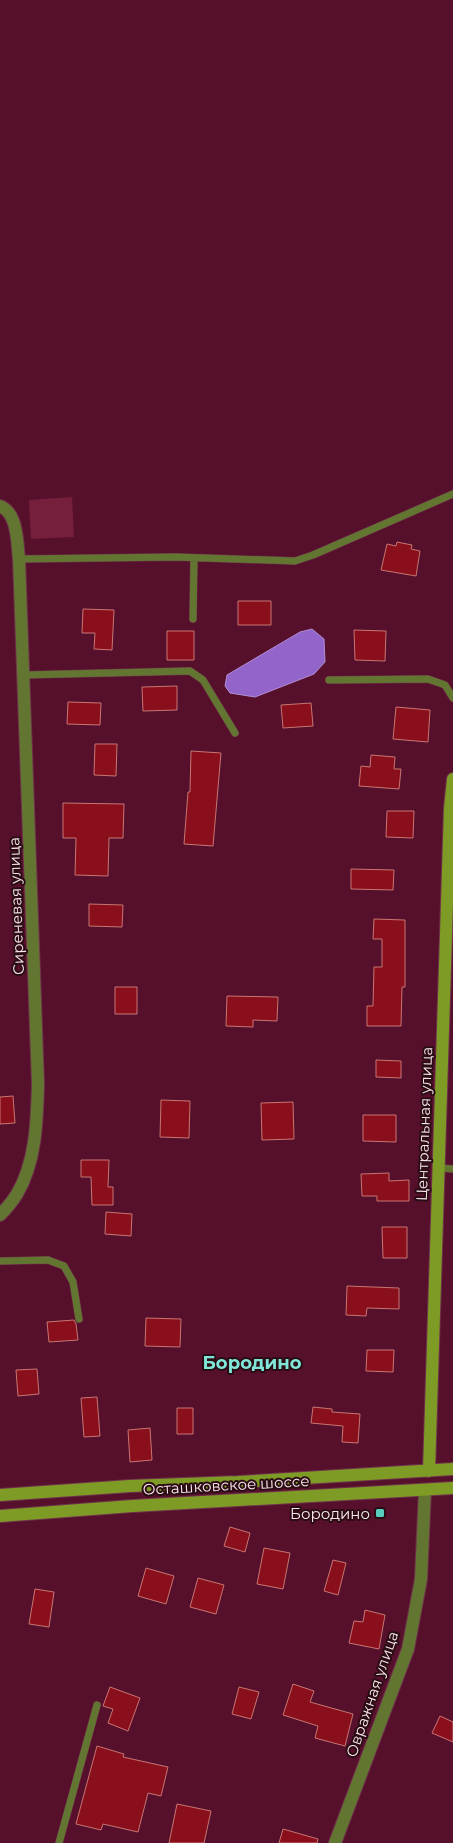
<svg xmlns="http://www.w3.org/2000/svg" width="453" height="1843" font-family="Montserrat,sans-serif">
<rect width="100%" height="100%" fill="#56102b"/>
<!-- green -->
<path fill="#751f3d" d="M72 497 74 537 31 539 29 500Z"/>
<!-- water -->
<path fill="#9365ca" stroke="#b28cd4" d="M312 629 324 639 325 662 314 674 255 697 230 693 225 686 227 675 300 632Z"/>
<!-- building -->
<path fill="#8a0f1d" stroke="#c77672" d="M397 542 412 545 411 549 420 551 416 576 381 570 387 544 396 546Z
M238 601H271V625H238Z
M83 609 114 610 112 650 94 649 95 633H82Z
M354 630 386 631 385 661 355 660Z
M167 631H194V660H167Z
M177 686V710L143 711 142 687Z
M68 702 101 703 100 725 67 724Z
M311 703 313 726 283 728 281 705Z
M396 707 430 710 428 742 393 739Z
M95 744H117L116 776 94 775Z
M191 751 221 753 213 846 184 844 188 792H190Z
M371 755 395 757 394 769H401L399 789 359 786 361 766 370 767Z
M63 803 124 804 123 838H109L108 876 75 875 76 838H63Z
M387 811H414L413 838 386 837Z
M351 869 394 870 393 890 351 889Z
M89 904 123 905 122 927 89 926Z
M374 919 405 920V987H402L401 1026H367V1006H373L374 967H382V939H373Z
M115 987H137V1014H115Z
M227 996 278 997 277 1021 253 1020V1027L226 1026Z
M376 1060 401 1061V1078L376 1077Z
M13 1096 15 1123 0 1124V1097Z
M161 1100 190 1101 189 1138 160 1137Z
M293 1102 294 1139 262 1140 261 1103Z
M363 1115H396V1142L363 1141Z
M81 1160H109L108 1187H113V1205H92L91 1177H81Z
M389 1173V1181L409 1180V1201H377V1196H362L361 1174Z
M106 1212 132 1214 131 1236 105 1234Z
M382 1227H407V1258H383Z
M347 1286 399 1288V1309L367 1308 366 1316 346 1315Z
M146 1318 181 1319 180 1347 145 1346Z
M74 1320 76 1324 78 1340 49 1342 47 1322Z
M367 1350H394L393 1372 366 1371Z
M37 1369 39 1394 18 1396 16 1370Z
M97 1397 100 1436 84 1437 81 1398Z
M313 1407 332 1409V1412L360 1414 358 1443 342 1442 343 1426 311 1423Z
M177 1408H193V1434H177Z
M150 1428 152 1460 130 1462 128 1430Z
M230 1527 250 1533 245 1552 224 1546Z
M264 1548 290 1553 283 1589 257 1584Z
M333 1560 346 1563 338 1595 324 1591Z
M146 1568 174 1576 166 1604 138 1596Z
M198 1578 224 1585 216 1614 190 1607Z
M35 1589 54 1592 49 1627 29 1624Z
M365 1610 385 1615 379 1649 349 1643 354 1621 363 1622Z
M293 1684 314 1691 310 1702 353 1714 345 1746 315 1738 318 1726 283 1715Z
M110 1687 140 1698 128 1731 108 1723 113 1709 103 1706Z
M239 1687 259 1692 251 1719 232 1714Z
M440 1716 453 1722V1742L432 1733Z
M97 1746 124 1754 123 1757 168 1767 161 1796 148 1793 138 1832 103 1824 101 1830 76 1824Z
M177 1804 211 1811 204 1843H169Z
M283 1829 318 1839 317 1843H279Z"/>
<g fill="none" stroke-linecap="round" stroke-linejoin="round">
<!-- lane casing -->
<g stroke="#70334a" stroke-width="8">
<path id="lane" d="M19 559 176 557 295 561 313 555 453 494
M193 619 194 558
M23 675 190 671 203 680 235 733
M329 680 428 679 445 685 453 698
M440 1168 453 1169
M0 1261 48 1260 64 1266 73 1282 79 1319
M59 1843 97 1705"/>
</g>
<!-- street casing -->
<g stroke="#70334a" stroke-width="14">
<path id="street" d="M0 506C18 513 17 543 19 559L38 1084C37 1121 36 1162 17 1194 12 1202 6 1209 0 1215
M335 1843 408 1649 421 1579 425 1490"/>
</g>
<!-- secondary casing -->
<g stroke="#70334a" stroke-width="14">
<path id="secondary" d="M429 1471 450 808 453 779
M0 1495 130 1486 238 1482 453 1469
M0 1516 132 1506 453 1488"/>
</g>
<!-- lane -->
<use href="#lane" stroke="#627632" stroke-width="7"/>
<!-- street -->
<use href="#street" stroke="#627632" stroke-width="12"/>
<!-- secondary -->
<use href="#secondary" stroke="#7e9c25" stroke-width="12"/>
</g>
<!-- markers -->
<rect fill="#59cebe" stroke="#2a0c15" stroke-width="2" x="375" y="1508" width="10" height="10" rx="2.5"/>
<g text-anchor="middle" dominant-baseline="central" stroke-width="4" stroke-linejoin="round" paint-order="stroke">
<!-- street labels -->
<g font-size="15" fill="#fae8ec" stroke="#2a0c15">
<text transform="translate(16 906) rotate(-92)">Сиреневая улица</text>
<text transform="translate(424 1124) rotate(-88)">Центральная улица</text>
<text transform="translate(226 1485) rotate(-3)">Осташковское шоссе</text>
<text transform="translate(372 1694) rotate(-71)">Овражная улица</text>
</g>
<!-- poi labels -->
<g font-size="15" fill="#fae8ec" stroke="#2a0c15" text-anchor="end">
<text x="370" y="1513">Бородино</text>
</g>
<!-- quarter labels -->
<g font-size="18" font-weight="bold" fill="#7fe7d7" stroke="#2a0c15">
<text x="252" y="1363">Бородино</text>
</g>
</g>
</svg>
